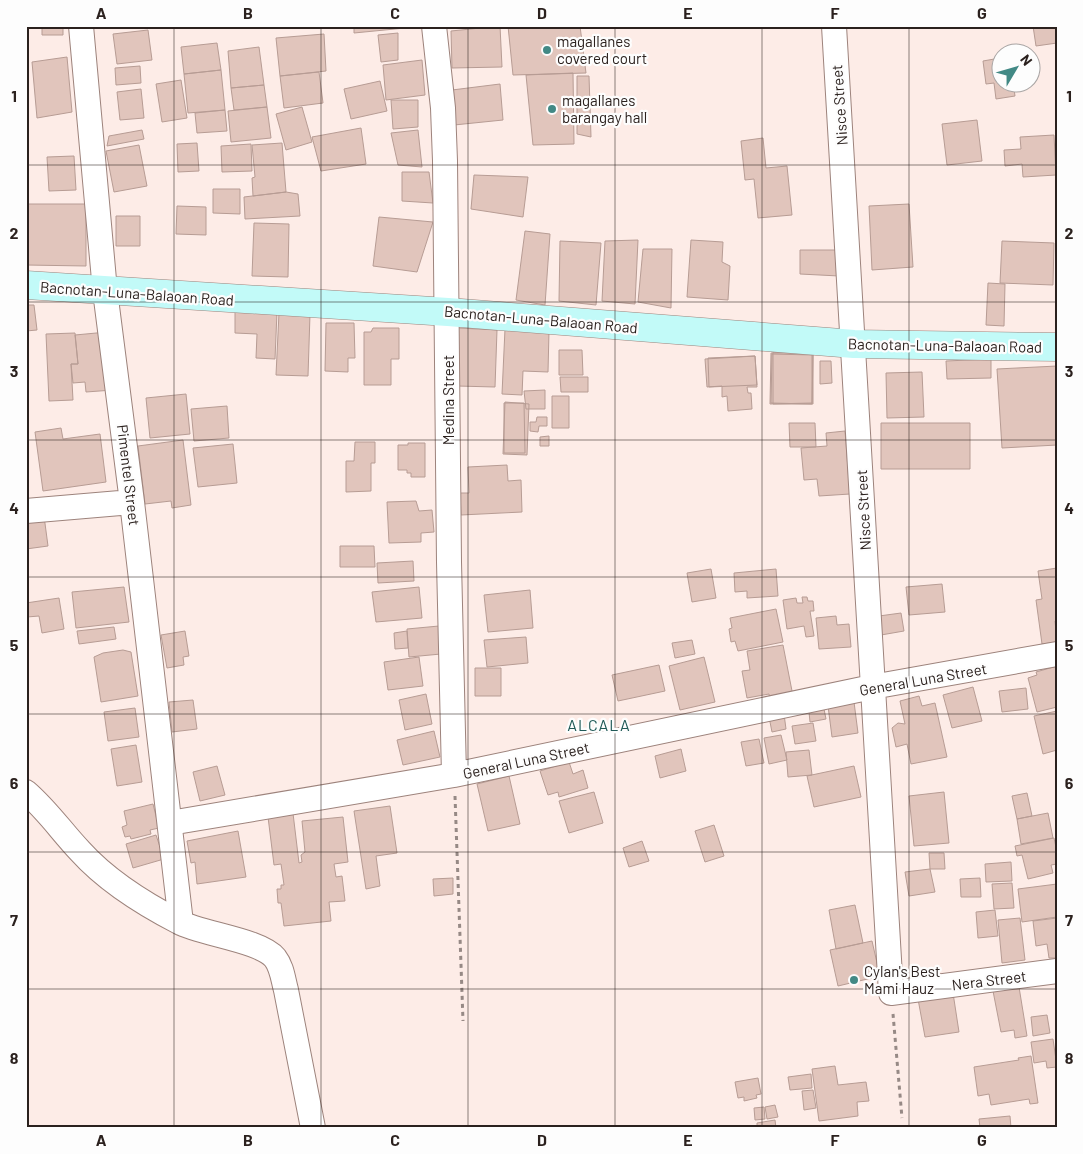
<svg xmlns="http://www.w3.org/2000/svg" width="1083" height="1154" font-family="Barlow,sans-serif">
<rect width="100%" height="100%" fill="#fdece7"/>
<!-- building -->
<path fill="#e1c5bc" stroke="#b79c94" d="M42 26H63V35H42Z
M354 26H405V28L354 33Z
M500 26 502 67 452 68 451 31Z
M508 26H580L586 73 513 75Z
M1033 26H1057V43L1036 46Z
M148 30 152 60 117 64 113 34Z
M398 33V60L381 62 378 35Z
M324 34 326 71 280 76 276 38Z
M217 43 221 70 184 74 181 47Z
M259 47 264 85 231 88 228 51Z
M67 57 72 112 37 118 32 62Z
M1000 58V82H1013L1015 96 996 99 994 83 986 84 983 61Z
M422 60 425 95 386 100 383 65Z
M140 66 141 83 116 85 115 68Z
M221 70 225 110 188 113 184 74Z
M319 72 323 103 284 108 280 76Z
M573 73 574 144 533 145 526 75Z
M577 76H589L591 137 577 134Z
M181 80 187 118 162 122 156 84Z
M380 81 387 111 351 119 344 89Z
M500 84 503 120 454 125 452 90Z
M264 85 267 107 234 110 231 88Z
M141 89 144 118 120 120 117 92Z
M391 100H418V127L393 129Z
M267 107 271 138 231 142 228 111Z
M302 107 312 142 286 150 276 114Z
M225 110 227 131 197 133 195 113Z
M977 120 982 161 947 165 942 124Z
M361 128 366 164 321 171 312 137Z
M142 130 144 139 107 146 109 136Z
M418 130 422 167 398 165 391 133Z
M1054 135 1056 175 1023 177 1022 164 1005 166 1004 150 1021 149 1020 137Z
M763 138 766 168 787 166 792 215 758 218 754 179 745 180 741 141Z
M197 143 199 171 178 172 177 144Z
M282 143 286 192 253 196 252 178 255 177 252 145Z
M251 144 252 171 222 172 221 146Z
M139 145 147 186 114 192 106 151Z
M74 156 76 190 49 191 47 157Z
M402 172H429L433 203 402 201Z
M474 175 528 177 523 217 471 209Z
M213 189H240V214L213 213Z
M286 192 298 194 300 216 245 219 244 197Z
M26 204H86V266L26 265Z
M909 204 913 267 872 270 869 206Z
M177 206 206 207V235L176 234Z
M116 216H140V246H116Z
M379 217 433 222 417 272 373 266Z
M254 223 289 224 288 277 252 276Z
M525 231 550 234 545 305 516 300Z
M638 240 635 304 602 301 605 241Z
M691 240 723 242 722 262 730 266 728 300 687 297Z
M560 241 601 243 596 305 559 301Z
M1002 241 1054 243 1053 285 1000 283Z
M643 249H672L671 308 638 302Z
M800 250H839V276L800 274Z
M988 283 1005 284 1004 326 986 325Z
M26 305H34L37 330 26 331Z
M235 310 277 312 275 359 256 358 257 334 235 333Z
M279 313 310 314 308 376 276 375Z
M326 323H354L355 358H348V372L325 371Z
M373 328H399V359H391V385H364V332H371Z
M458 328 497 330 495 387 457 386Z
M505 329 549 331 548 372 523 371 522 395 502 394Z
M107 332 113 390 86 392 85 382 73 383 71 364H78L75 335Z
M75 333 78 364H71L73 400 49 401 46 334Z
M559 350H582L583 375H559Z
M773 352 813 353V404H773Z
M771 353H812V403L770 404Z
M772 354 813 355 812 404 771 403Z
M755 356 757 387H747L748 393H751L752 409 728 411 727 396 722 397V386L707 387 705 359Z
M755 356 757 385 709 387 708 358Z
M991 359V378L947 379 946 361Z
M820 361H831L832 383 820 384Z
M1057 366V445L1002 448 997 369Z
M922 372 924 417 887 418 886 373Z
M560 377H588V392H561Z
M545 390V409H526L524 391Z
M186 394 190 434 150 438 146 398Z
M552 396H569V428H552Z
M505 402 529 404 527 455 503 454Z
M504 403H524L525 453H504Z
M227 406 229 438 194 441 191 409Z
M537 417H547V426H539L538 432 530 431V422H536Z
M789 423H815L816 447H790Z
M881 423H970V469H881Z
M61 428 63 439 100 434 106 482 43 491 35 432Z
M845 431 850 494 819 496 817 479 804 480 801 448 827 446 826 433Z
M549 436V446H540V437Z
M183 440 191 505 172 508 171 501 145 504 138 446Z
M355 442H375V463H371V491L346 492V461H354Z
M408 443H425V477H411V473H407V470H398V445H408Z
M233 444 237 483 198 487 193 448Z
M507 465 508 481 521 480 522 512 461 515 460 493H469L468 467Z
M416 501 419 511 432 510 434 532 421 533V542L389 543 387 502Z
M44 516 48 546 26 549V519Z
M340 546H374L375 567H340Z
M413 561 414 581 378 583 377 563Z
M1057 568V621H1055L1057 642 1042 644 1036 600 1042 599 1038 571Z
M711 569 716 598 692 602 687 573Z
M776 569 778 596 747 598V591L735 592 734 573Z
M942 584 945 612 909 615 906 587Z
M124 587 129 622 76 628 72 592Z
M419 587 422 618 376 622 372 592Z
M530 590 533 628 488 632 484 595Z
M802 597H807L808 601H813L814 611H810L814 636 806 637 804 626 787 629 783 600 796 598 797 603H803Z
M59 598 64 629 42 633 39 616 27 617 26 603Z
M776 609 783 642 738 651 735 641 731 642 729 629 732 628 730 618Z
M901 613 904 631 881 635 879 616Z
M836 616 837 625 849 624 851 647 819 649 816 618Z
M439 626 441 654 409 657 407 629Z
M114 627 116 639 79 644 77 631Z
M185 631 189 656 183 657 184 665 167 668 161 635Z
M407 631 408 648 395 649 394 633Z
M526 637 528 663 487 667 484 640Z
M692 640 695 654 675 658 672 643Z
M783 645 793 696 770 700 769 694 747 698 742 671 750 670 747 651Z
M123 650 131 652 138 696 101 702 94 657 103 653Z
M419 657 423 686 388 690 384 662Z
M704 657 715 702 680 710 669 666Z
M659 665 665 691 618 701 612 675Z
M1057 666V707L1037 712 1028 678 1037 675 1036 672Z
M475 668H501V696H475Z
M973 687 982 721 952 728 943 695Z
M1026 688 1028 709 1002 712 999 691Z
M426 694 432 724 405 730 399 700Z
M919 696 922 706 935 703 947 757 911 764 907 744 896 747 892 728 898 723 905 724 900 701Z
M193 700 197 729 172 732 169 702Z
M854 702 858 733 832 737 828 706Z
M135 708 139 737 108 741 104 712Z
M824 709 826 719 810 722 809 712Z
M1057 711V750L1043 754 1034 716Z
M784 714 786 729 772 732 769 717Z
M813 723 816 741 795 744 792 726Z
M434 731 440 757 403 765 397 740Z
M781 735 787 760 769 764 764 738Z
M759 739 764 763 746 766 741 742Z
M136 745 142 782 117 786 111 749Z
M681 749 686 771 660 778 655 756Z
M809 750 812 775 788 777 786 752Z
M569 762 573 774 583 770 588 788 559 797 558 792 548 795 540 771Z
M217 766 225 795 200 801 193 772Z
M854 766 861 797 814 807 807 776Z
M509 776 520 824 488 831 477 784Z
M594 792 603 823 569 833 559 801Z
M944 792 949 843 914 846 909 796Z
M1027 793 1032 816 1017 819 1012 796Z
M153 804 159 828 150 830 151 834 131 839 130 836 125 837 122 827 127 825 124 811Z
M292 805 299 863 302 862 301 855 305 852 302 821 343 817 348 862 334 864 336 877 342 876 345 901 329 902 331 921 284 926 281 903H278L277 889H281V885H284L281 864 274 865 267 809Z
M390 806 397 853 376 856 380 886 366 889 354 811Z
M1048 813 1053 838 1021 844 1017 819Z
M714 825 724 856 705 862 695 831Z
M238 831 246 877 197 884 195 862 191 863 187 841Z
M156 835 164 859 133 868 126 844Z
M1054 838 1057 852V864L1051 865 1053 873 1028 879 1022 855 1017 856 1015 846Z
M642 841 649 861 629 867 623 848Z
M929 853H944L945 869H930Z
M1011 862 1012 881 986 882 985 864Z
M930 869 935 892 909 896 905 872Z
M453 878V894L434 896 433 879Z
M980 878 981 897H961L960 879Z
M1012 883 1014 908 994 909 992 884Z
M1057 884V917L1022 922 1018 889Z
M855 905 863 943 836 949 829 910Z
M995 910 998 936 978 938 976 912Z
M1020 918 1025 960 1002 963 998 920Z
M1057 918V958H1049L1047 944 1036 946 1033 921Z
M872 941 880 976 838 986 830 950Z
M1019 987 1027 1036 1015 1038 1014 1030 1001 1032 993 991Z
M953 993 959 1032 925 1037 918 999Z
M1047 1015 1050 1033 1033 1036 1031 1017Z
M1053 1039 1057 1067 1047 1068 1046 1061 1034 1063 1031 1042Z
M1031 1056 1038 1103 1030 1104 1029 1099 991 1105 989 1094 978 1096 974 1067 1019 1060 1018 1058Z
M835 1066 838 1085 866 1082 869 1101 857 1102 858 1116 819 1121 812 1069Z
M811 1074 812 1088 790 1090 788 1077Z
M758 1078 761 1094 756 1095 757 1098 744 1101V1097L738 1098 735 1082Z
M813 1090 816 1108 804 1110 802 1091Z
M775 1105 778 1117 767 1119 765 1107Z
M764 1107 765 1119 755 1120 754 1108Z
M1010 1116 1011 1128H980L979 1119Z
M775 1120 776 1128H757V1123Z"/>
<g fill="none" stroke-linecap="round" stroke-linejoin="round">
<!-- minor casing -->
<g stroke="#9d837c" stroke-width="26">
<path id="minor" d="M81 26 105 291 132 502 181 923
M434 26 443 108 445 161 449 562 454 775
M834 26 891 993 1057 971
M26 511 132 502
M26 792C48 811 61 831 80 851 107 881 144 904 179 922 201 934 260 940 275 958 282 967 283 979 286 990L313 1128
M170 823 454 775 872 687 1057 654"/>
</g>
<!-- secondary casing -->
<g stroke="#9d837c" stroke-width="29">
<path id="secondary" d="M26 285 448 312 854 344 1057 347"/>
</g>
<!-- path -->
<path stroke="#968985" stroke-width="3" stroke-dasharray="4 4" stroke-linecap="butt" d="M455 796 463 1021
M893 1014 902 1118"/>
<!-- minor -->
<use href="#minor" stroke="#fff" stroke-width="24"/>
<!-- secondary -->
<use href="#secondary" stroke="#c2faf8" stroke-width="28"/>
</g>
<!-- grid -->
<path fill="none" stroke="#2b211e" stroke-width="1" stroke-opacity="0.55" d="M174 26V1128M321 26V1128M468 26V1128M615 26V1128M762 26V1128M909 26V1128M26 165H1057M26 302H1057M26 440H1057M26 577H1057M26 714H1057M26 852H1057M26 989H1057"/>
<!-- markers -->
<g fill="#428985" stroke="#fdfdfd" stroke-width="2">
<circle cx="547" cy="50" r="5"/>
<circle cx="552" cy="109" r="5"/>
<circle cx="854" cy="980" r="5"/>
</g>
<g text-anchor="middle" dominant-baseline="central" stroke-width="4.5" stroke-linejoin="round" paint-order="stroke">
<!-- poi labels -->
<g font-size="15" fill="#2b211e" stroke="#fdfdfd" text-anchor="start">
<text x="557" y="41">magallanes<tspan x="557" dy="17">covered court</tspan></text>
<text x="562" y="100">magallanes<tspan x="562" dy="17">barangay hall</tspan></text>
<text x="864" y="971">Cylan's Best<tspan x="864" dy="17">Mami Hauz</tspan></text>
</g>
<!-- street labels -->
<g font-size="15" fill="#2b211e" stroke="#fdfdfd">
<text transform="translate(839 105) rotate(-94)">Nisce Street</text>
<text transform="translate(137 293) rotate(4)">Bacnotan-Luna-Balaoan Road</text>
<text transform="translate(541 319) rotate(5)">Bacnotan-Luna-Balaoan Road</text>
<text transform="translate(945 345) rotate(1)">Bacnotan-Luna-Balaoan Road</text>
<text transform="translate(448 400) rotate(-90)">Medina Street</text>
<text transform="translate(129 475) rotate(83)">Pimentel Street</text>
<text transform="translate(863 510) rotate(-93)">Nisce Street</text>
<text transform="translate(923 679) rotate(-10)">General Luna Street</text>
<text transform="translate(526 760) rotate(-12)">General Luna Street</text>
<text transform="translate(989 980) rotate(-7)">Nera Street</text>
</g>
<!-- neighbourhood labels -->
<g font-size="16" letter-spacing="1" fill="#205a57" stroke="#fdfdfd">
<text x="599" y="724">ALCALA</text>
</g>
</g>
<!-- border -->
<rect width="1083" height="1154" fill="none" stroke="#fdfdfd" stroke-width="55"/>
<!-- north arrow -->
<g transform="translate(1016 68) rotate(52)"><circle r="24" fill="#fdfdfd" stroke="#a9a5a4"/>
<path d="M0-4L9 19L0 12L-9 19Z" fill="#428985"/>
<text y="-8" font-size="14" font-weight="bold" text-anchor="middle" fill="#2b211e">N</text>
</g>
<rect x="28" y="28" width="1028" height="1098" fill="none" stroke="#2b211e" stroke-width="2"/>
<g font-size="16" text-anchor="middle" font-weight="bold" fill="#2b211e">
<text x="101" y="19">A</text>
<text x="248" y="19">B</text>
<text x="395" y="19">C</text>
<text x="542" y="19">D</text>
<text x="688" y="19">E</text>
<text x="835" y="19">F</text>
<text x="982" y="19">G</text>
<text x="14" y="102">1</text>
<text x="1069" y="102">1</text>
<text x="14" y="239">2</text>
<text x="1069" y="239">2</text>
<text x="14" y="377">3</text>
<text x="1069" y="377">3</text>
<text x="14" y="514">4</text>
<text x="1069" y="514">4</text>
<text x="14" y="651">5</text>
<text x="1069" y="651">5</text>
<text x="14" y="789">6</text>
<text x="1069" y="789">6</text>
<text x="14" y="926">7</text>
<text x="1069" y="926">7</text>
<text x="14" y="1064">8</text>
<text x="1069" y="1064">8</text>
<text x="101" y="1146">A</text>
<text x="248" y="1146">B</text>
<text x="395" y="1146">C</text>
<text x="542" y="1146">D</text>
<text x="688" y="1146">E</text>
<text x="835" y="1146">F</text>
<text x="982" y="1146">G</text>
</g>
</svg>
